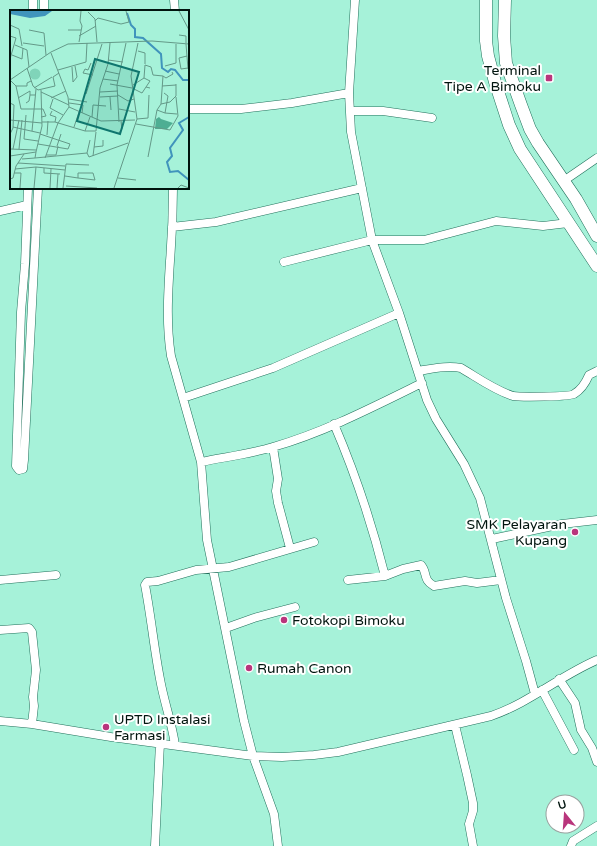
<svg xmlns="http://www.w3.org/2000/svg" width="597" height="846" font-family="'Varela Round',sans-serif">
<rect width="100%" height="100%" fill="#a6f2d9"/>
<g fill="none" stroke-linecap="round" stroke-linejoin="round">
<!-- minor casing -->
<g stroke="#22715c" stroke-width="9">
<path id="minor" d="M174 0 175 11
M355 0 349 93 351 132 372 240 399 313 427 400 436 419 464 464 480 498 506 598 526 661 535 694
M33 11V0
M44 11V0
M188 109H241L292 103 349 93
M350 111H383L432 118
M565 180 597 158
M28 188 25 264 21 312 16 466 19 470 23 469 24 460 38 188
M173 188C173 213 172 237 170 261 168 293 166 324 171 356L201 462 207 540 244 721 253 756 274 814 278 846
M0 211 27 205
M172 227 216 222 362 188
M284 262 372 240H424L496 221 543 226 568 223
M418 371C432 369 447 365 461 368 478 378 494 390 513 396 519 397 570 397 574 394 581 390 586 382 589 375L597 371
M183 398 273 368 399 313
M334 424C355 473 372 524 385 576
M273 447 278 479 276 491 278 503 290 548
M201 462C225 457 250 454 273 447 325 432 373 407 422 383
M492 539 562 524 597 520
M0 580 56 575
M348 580 385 576 403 569 421 565C428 573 422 579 434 586L465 581 477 583 501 580
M226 628 254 618 295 607
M0 630 29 628 32 632 36 670 33 697 34 706 32 724
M559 679 575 703 581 730 592 748 597 762
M542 690 574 750
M0 721 32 724 111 737 253 756 282 757 314 755 338 752 491 716C529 703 560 676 597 660
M455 725 467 775 473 803V811L469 824 473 846
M175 745C172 723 164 702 160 679 154 648 151 616 145 585L147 582 158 581 196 570 229 567 314 542
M155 846 160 743
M571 846 573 841 597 826"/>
</g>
<!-- highway casing -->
<g stroke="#22715c" stroke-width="13">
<path id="highway" d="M486 0V41L488 56 495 82 509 125 520 149 597 266
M505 0 504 36 506 63 521 105 530 129 538 143 576 199 597 236"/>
</g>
<!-- minor -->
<use href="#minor" stroke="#fff" stroke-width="8"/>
<!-- highway -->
<use href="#highway" stroke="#fff" stroke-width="12"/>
</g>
<!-- markers -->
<g fill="#b9357c" stroke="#fff" stroke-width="1.5">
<rect x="545" y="74" width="8" height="8" rx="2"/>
<circle cx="575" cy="532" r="4"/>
<circle cx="284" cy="620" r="4"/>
<circle cx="249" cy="668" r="4"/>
<circle cx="106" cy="727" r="4"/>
</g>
<g text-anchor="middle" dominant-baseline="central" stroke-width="4" stroke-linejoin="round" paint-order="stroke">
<!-- poi labels -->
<g font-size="14" fill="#00140e" stroke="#fff" text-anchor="start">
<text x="541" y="70" text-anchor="end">Terminal<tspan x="541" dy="16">Tipe A Bimoku</tspan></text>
<text x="567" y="524" text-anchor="end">SMK Pelayaran<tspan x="567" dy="16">Kupang</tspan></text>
<text x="292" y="620">Fotokopi Bimoku</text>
<text x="257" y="668">Rumah Canon</text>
<text x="114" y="719">UPTD Instalasi<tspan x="114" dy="16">Farmasi</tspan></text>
</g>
</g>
<!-- overview -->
<g transform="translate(10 10)">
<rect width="179" height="179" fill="#a6f2d9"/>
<path d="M19.5 64a5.5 5.5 0 1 1 11 0a5.5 5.5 0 1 1-11 0Z" fill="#80d4b9"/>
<path d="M149 107 151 109 163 113 157 119H145L146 109Z" fill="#4eae93"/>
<path d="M0 1H42L35 6 20 8 0 4Z" fill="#4094bc"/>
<path fill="none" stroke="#4094bc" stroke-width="2" d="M117 3 121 15 125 19V27L133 28 151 44 152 58 158 62 161 59 165 60 173 70H179M179 107 169 113 173 120 160 138 162 146 157 152 160 162 168 161 179 170"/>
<path fill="none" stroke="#649988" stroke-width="1" d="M169 1 179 20M78 2 85 9 87 32M85 11 88 8 111 14 119 12 116 1M0 15 9 19 12 36M19 20 34 23 36 45M58 20H71M169 25 176 26V33M0 26 6 28 0 49M69 26 86 16M69 32 72 16 70 11 71 1M13 33 34 36M176 34 178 59M5 35 17 40 19 57M128 41 135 43V54M2 45 12 49 13 38M177 46 169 48 171 59 178 58M98 50 113 52M81 53 78 60 75 59 73 63 83 65M155 56 166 53V34M62 57 63 72 67 67 65 56M17 58 23 76 28 80 45 76 43 67 49 63M48 60 76 52 77 33M95 61 109 64M153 66 156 68 163 64 162 62M93 69 108 71M0 70 6 76 11 99H33L36 106 31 107M0 70 41 42 58 34 142 31 179 34M100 74 122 78M123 75 134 68M6 76H17V73L21 71M152 76 166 75M136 77 140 71 134 68 135 55 141 57 143 65 153 66 151 94M24 78 42 67M124 79 132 83 136 77 140 78M31 82 59 95M90 82 108 81M76 84 92 34M108 85 118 91 124 89M90 87 108 86M100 87 101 100M8 88 20 81V85M41 88 56 81M43 89 40 98 53 105M59 89 77 92M0 93 4 95 3 118 0 124M16 93 19 91 20 85H25M59 93 73 95 72 103M59 97 91 111 125 110M109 99 125 102M147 100 155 103 158 86 154 83M42 101 40 105 46 107 45 112M155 103 167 104M16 105 14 129 28 131M82 107 83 95 96 96M127 109 138 108 139 85M0 110 32 113M32 112H45L75 121H86L90 78 98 54 100 33M109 112 107 75 116 33M126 114 160 120 168 106 166 87M3 117 30 123M64 117 69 102M22 121 26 79M75 121 80 107M108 124 112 119 111 111M37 125 38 111M28 134 58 139 60 134 30 124M47 136 51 124M84 137 93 136V130M0 139 26 140M3 139 9 110M9 139 12 110M26 142 25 148 77 143 79 147 118 133M77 143 80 130M36 145H46L48 136M0 146 26 142 32 116 31 80M83 146 86 122M138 147 147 100 151 94 160 92 166 86V74M35 148 48 113 59 97 58 87 41 43M12 149 25 148M8 153 55 156M34 158V163L50 164M5 159 26 157M4 163H11L10 178M55 166 68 168V163H83L85 170 68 168M108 168 126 170M0 169 3 168 6 156 14 144M56 176 87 178M24 178 26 157 55 160M40 178 41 159M47 178 48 164M53 178 56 154 79 155M104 178 127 109 121 66 128 33M168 178 171 175 179 178"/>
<path fill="#0f766e" fill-opacity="0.15" stroke="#0f766e" stroke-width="2" d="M85 49 129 62 110 124 67 111Z"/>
<rect width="179" height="179" fill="none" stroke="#00140e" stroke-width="2"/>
</g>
<!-- north arrow -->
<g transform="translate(565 814) rotate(343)"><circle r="19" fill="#ffffff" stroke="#99a19f"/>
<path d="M0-3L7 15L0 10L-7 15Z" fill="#b9357c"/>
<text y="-6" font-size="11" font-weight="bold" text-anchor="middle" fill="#00140e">U</text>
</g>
</svg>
